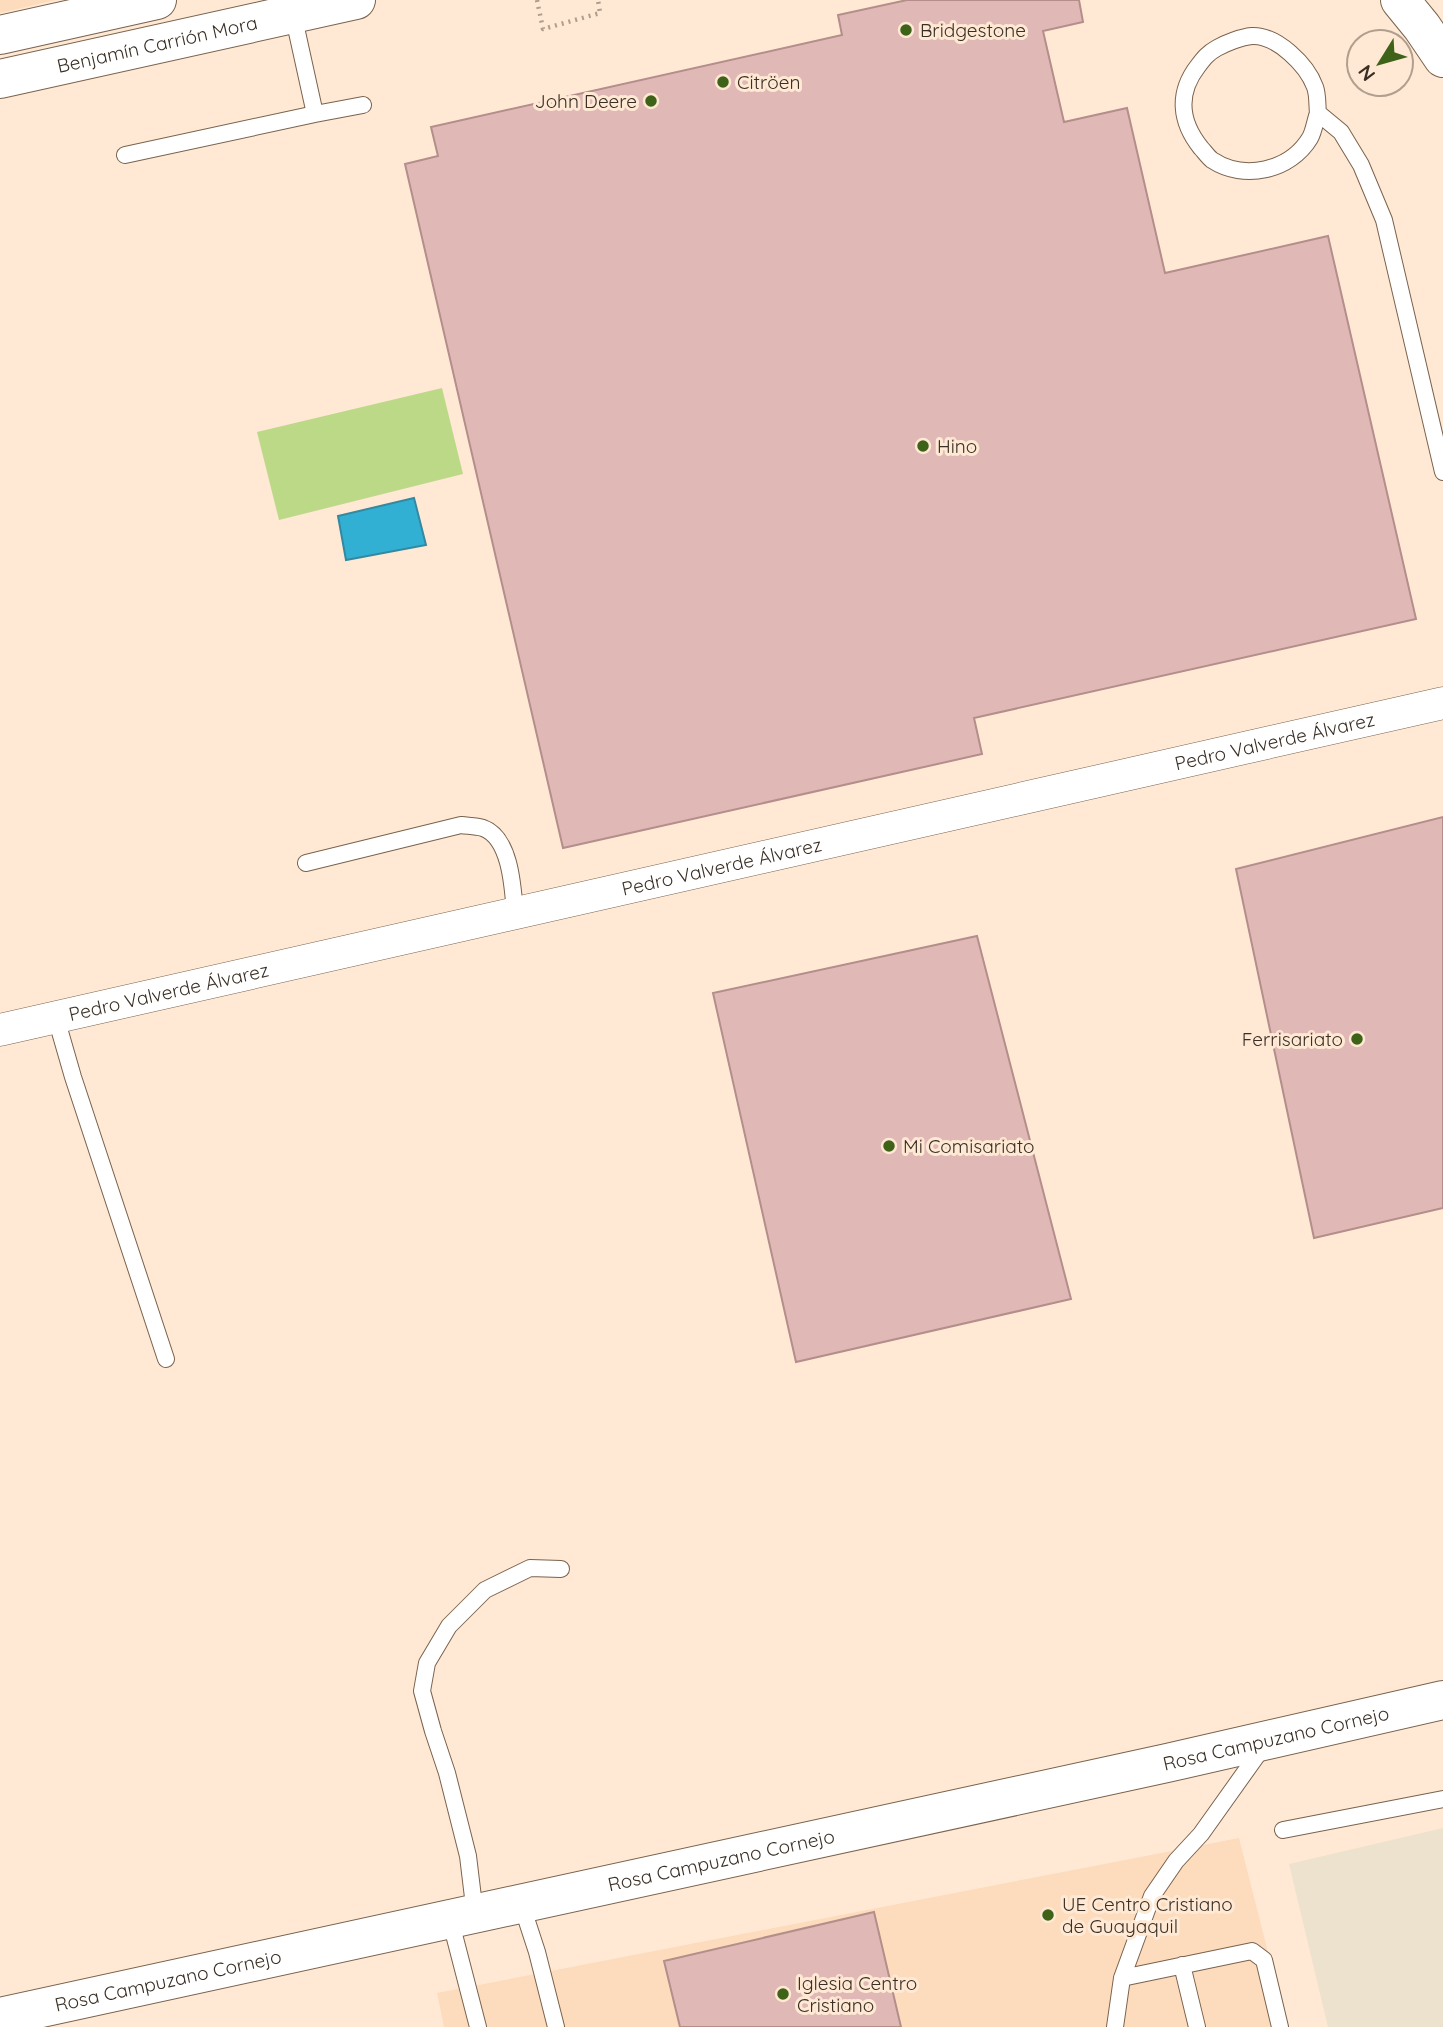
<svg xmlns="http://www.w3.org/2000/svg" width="1443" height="2027" font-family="Quicksand,sans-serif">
<rect width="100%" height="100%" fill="#ffe9d4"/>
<!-- commercial -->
<path fill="#ede2cd" d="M1443 1828V2027H1328L1289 1864Z"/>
<!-- built -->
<path fill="#fddcbd" d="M0 0H56L0 13Z
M1239 1838 1287 2027H444L437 1993Z"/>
<!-- green -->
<path fill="#bcd988" d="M442 388 463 474 279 520 257 432Z"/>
<!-- water -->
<path fill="#32b0d4" stroke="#3489a0" stroke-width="2" d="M414 498 426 545 346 560 338 516Z"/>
<!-- building -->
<path fill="#e0b9b6" stroke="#b38e8b" stroke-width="2" d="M907 0H1079L1083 22 1043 31 1064 122 1127 108 1165 273 1328 236 1416 619 974 718 982 754 563 848 405 164 438 156 431 127 842 35 838 15Z
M1443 817V1208L1314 1238 1236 869Z
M977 936 1071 1299 796 1362 713 993Z
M874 1912 901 2027H680L664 1961Z"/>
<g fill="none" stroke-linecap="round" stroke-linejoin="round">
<!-- service casing -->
<g stroke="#7a624c" stroke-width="18">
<path id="service" d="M293 14 315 114
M1318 113C1315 121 1314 131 1310 138 1290 171 1244 181 1212 160 1208 157 1204 151 1201 148 1180 122 1177 93 1198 66 1204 58 1208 53 1217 48 1226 43 1241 37 1252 36 1277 35 1307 65 1315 87 1318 95 1317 105 1318 113L1341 132 1361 165 1384 220 1443 472
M125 155 315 114 363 105
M306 863 461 825C468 826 476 826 483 828 511 838 513 889 515 914
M56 1018 73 1077 166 1359
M1283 1830 1443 1799
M521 1903 537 1952 556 2027
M475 1914 468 1856 447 1773 433 1731 422 1691 427 1663 449 1626 485 1590 530 1568 561 1569
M450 1919 478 2027
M1182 1965 1197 2027
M1122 1978 1252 1951 1264 1960 1280 2027
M1115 2027 1122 1978 1152 1896 1176 1861 1201 1834 1263 1747"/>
</g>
<!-- minor casing -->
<g stroke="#7a624c" stroke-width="33">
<g id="minor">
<path id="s1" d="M0 1030 1443 703"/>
</g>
</g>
<!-- tertiary casing -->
<g stroke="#7a624c" stroke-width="40">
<g id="tertiary">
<path id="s2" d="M0 2017 1167 1763 1443 1700"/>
</g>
</g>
<!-- secondary casing -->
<g stroke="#7a624c" stroke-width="40">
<g id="secondary">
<path d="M0 35 157 0"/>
<path id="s3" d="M0 79 356 0"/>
</g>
</g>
<!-- primary casing -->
<g stroke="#7a624c" stroke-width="40">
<path id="primary" d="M1400 0 1422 27 1443 58"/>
</g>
<!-- path -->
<path stroke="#af9e8d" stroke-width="4.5" stroke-dasharray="2 5" stroke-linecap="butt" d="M537 0 543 29 600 13 598 0"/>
<!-- service -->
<use href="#service" stroke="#fff" stroke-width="16"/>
<!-- minor -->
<use href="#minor" stroke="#fff" stroke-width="32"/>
<!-- tertiary -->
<use href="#tertiary" stroke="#fff" stroke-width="38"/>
<!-- secondary -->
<use href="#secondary" stroke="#fff" stroke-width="38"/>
<!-- primary -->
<use href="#primary" stroke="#fff" stroke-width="38"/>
</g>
<!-- markers -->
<g fill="#3f6219" stroke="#ffe9d4" stroke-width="2.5">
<circle cx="906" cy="30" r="7"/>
<circle cx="723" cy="82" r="7"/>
<circle cx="651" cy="101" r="7"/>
<circle cx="923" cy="446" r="7"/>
<circle cx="1357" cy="1039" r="7"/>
<circle cx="889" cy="1146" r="7"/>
<circle cx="1048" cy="1915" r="7"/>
<circle cx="783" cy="1994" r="7"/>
</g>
<g text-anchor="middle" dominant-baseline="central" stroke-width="6" stroke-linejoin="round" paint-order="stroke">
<!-- poi labels -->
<g font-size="19" fill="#392f25" stroke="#ffe9d4" text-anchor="start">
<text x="920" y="30">Bridgestone</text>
<text x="737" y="82">Citröen</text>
<text x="637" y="101" text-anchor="end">John Deere</text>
<text x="937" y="446">Hino</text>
<text x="1343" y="1039" text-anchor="end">Ferrisariato</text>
<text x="903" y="1146">Mi Comisariato</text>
<text x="1062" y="1904">UE Centro Cristiano<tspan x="1062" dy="22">de Guayaquil</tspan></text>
<text x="797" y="1983">Iglesia Centro<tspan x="797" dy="22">Cristiano</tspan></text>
</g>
<!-- street labels -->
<g font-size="19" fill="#392f25" stroke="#ffe9d4">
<text stroke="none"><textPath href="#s3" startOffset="161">Benjamín Carrión Mora</textPath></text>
<text stroke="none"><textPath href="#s1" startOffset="1307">Pedro Valverde Álvarez</textPath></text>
<text stroke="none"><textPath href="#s1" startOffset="740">Pedro Valverde Álvarez</textPath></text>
<text stroke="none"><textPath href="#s1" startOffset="173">Pedro Valverde Álvarez</textPath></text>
<text stroke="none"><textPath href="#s2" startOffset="1306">Rosa Campuzano Cornejo</textPath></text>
<text stroke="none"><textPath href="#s2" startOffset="738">Rosa Campuzano Cornejo</textPath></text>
<text stroke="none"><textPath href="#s2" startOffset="172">Rosa Campuzano Cornejo</textPath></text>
</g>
</g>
<!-- north arrow -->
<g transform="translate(1380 63) rotate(233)"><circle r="33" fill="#ffe9d4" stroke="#b09f8e" stroke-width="2"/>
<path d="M0-5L12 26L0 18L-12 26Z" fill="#3f6219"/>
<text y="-10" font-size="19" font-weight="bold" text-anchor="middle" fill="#392f25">N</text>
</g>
</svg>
